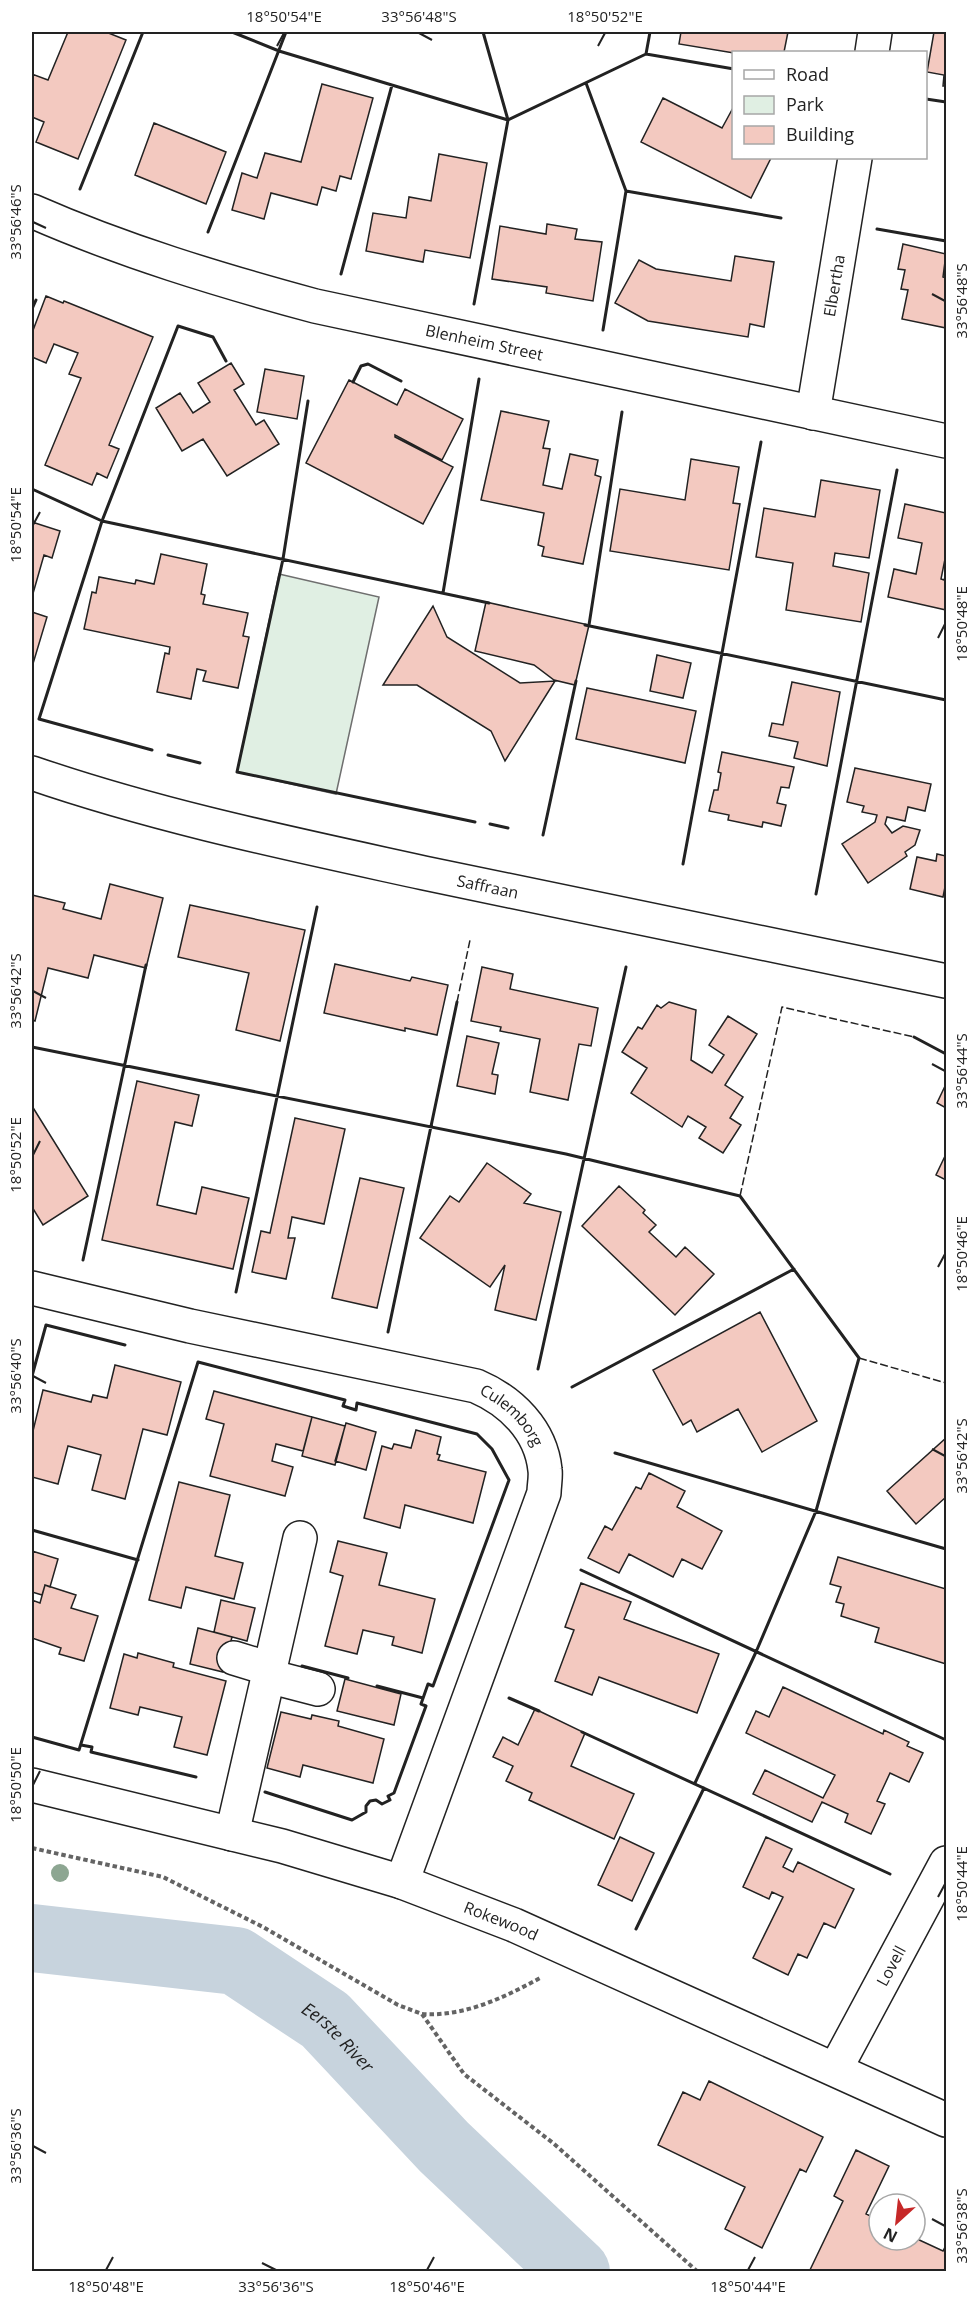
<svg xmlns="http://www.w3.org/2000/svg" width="978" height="2303" font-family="'Open Sans',sans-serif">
<rect width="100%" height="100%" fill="#fff"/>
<!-- green -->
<path fill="#e0efe3" stroke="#6f6f6f" stroke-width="1.5" d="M279 574 379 597 336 794 237 772Z"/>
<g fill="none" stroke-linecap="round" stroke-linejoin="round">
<!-- river -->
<path stroke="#c7d3dd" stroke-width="68" id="s1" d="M32 1938 236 1961 325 2020 444 2147 576 2272"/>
</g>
<!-- building -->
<path fill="#f3c9c0" stroke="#222" stroke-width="1.5" d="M68 32H106L126 40 78 159 36 142 44 122 32 117V74L48 80Z
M681 32H788L784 52 734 53 679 44Z
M934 32H946V86H943L944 75 927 72Z
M322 84 373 98 351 179 340 176 336 191 322 187 317 205 271 193 264 219 232 210 242 173 257 178 265 153 301 162Z
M663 98 722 128 734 106V158H771L751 198 641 142Z
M154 123 226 152 206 204 135 175Z
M439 154 487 163 470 258 425 250 423 262 366 251 373 213 406 218 409 197 431 201Z
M547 224 577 229 575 239 602 242 593 301 546 293 547 287 492 279 500 226 546 234Z
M903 244 946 254 943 277 946 278V328L902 319 908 290 901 289 905 270 898 269Z
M735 256 774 262 764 327 750 324 748 337 648 321 615 303 639 260 656 269 731 281Z
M46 296 63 303 64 301 153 337 109 445 119 449 107 478 97 473 92 485 45 465 81 378 69 374 78 353 54 344 46 363 32 357V333Z
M231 363 244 384 234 390 256 425 264 420 279 444 227 476 203 439 182 451 156 408 180 393 193 413 210 402 198 383Z
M265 369 304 376 297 419 257 412Z
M349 380 397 405 405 389 463 419 442 460 395 435V437L453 467 423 524 306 463Z
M501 411 549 421 543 448 550 449 543 485 562 489 570 454 598 460 595 475 601 477 583 564 542 556 544 547 538 545 544 513 481 500Z
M691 459 739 467 733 503 740 504 729 570 610 551 620 489 685 500Z
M821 480 880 490 869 558 835 553 833 566 869 573 861 622 786 610 793 563 756 557 764 508 815 517Z
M905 504 946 513V554L941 579 944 580 946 574V610L888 597 894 569 916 574 922 543 898 538Z
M32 522 60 531 52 558 44 555 32 597Z
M161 554 207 564 201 594 205 595 203 604 248 613 243 636 249 637 238 688 203 681 206 671 197 669 191 699 157 692 165 653 169 654 170 647 84 629 92 592 96 593 99 577 135 584 136 580 154 584Z
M486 602 589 625 575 685 554 680 534 665 475 651Z
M433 606 447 637 520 683 555 681 505 761 491 731 417 685H383Z
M32 612 47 617 32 667Z
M657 655 691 663 683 698 650 691Z
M792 682 840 692 827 766 794 758 798 742 769 736 772 723 783 725Z
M587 688 696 711 685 763 576 739Z
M722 752 794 767 789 788 781 787 777 803 786 805 781 826 763 822 762 827 728 820 729 815 709 811 714 790H718L721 773 718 772Z
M855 768 931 784 925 811 908 807 905 821 887 817 885 824 892 833 903 826 920 830 915 845 905 852 907 856 868 883 842 844 875 822 877 815 862 812 864 806 847 802Z
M937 854 946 856V882L943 897 910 889 917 857 936 861Z
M110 884 163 898 146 968 94 955 88 978 48 968 35 1021 32 1020V895L65 903 63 909 101 919Z
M190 905 305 930 280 1041 236 1030 249 973 178 957Z
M335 964 410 981 412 977 448 985 437 1035 405 1028V1031L324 1013Z
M482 967 513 974 510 989 598 1008 591 1046 579 1044 568 1100 530 1092 540 1039 500 1031 501 1027 471 1021Z
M669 1002 696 1010 691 1060 712 1073 724 1055 709 1045 728 1016 757 1034 725 1085 743 1097 730 1118 741 1125 723 1153 699 1138 706 1127 688 1116 682 1127 631 1093 647 1068 622 1052 638 1027 642 1029 657 1005 661 1008Z
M467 1036 499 1043 492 1074 498 1075 495 1094 457 1086Z
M137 1081 199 1095 192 1126 175 1122 157 1205 196 1214 202 1187 249 1198 233 1269 102 1240Z
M946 1084V1108L937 1103Z
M32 1106 88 1196 43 1225 32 1207Z
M295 1118 345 1129 324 1224 292 1217 288 1238H295L286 1279 252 1272 261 1231 270 1233Z
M946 1154V1180L936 1175Z
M487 1163 531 1194 524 1203 561 1212 536 1320 495 1310 505 1265 490 1287 420 1238 450 1196 459 1202Z
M360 1178 404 1188 377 1308 332 1298Z
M619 1186 645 1210 643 1213 656 1225 649 1232 676 1257 685 1247 714 1274 675 1315 582 1226Z
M760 1312 817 1421 762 1452 738 1409 697 1432 691 1420 683 1425 653 1370Z
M115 1365 181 1382 167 1435 143 1429 125 1499 92 1490 101 1455 68 1446 58 1484 32 1477V1435L43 1390 91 1402 93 1395 107 1398Z
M214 1391 312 1417 303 1451 276 1444 272 1461 293 1467 285 1496 210 1476 224 1424 206 1419Z
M312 1417 345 1426 335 1465 302 1456Z
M346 1423 376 1432 366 1470 335 1461Z
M416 1430 441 1437 437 1454 440 1455 438 1460 486 1472 473 1523 405 1505 400 1528 364 1518 382 1446 392 1449 394 1444 411 1448Z
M946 1438V1497L916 1524 887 1491Z
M649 1473 685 1491 677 1507 722 1531 702 1569 682 1559 673 1577 629 1554 619 1573 588 1558 605 1526 612 1530 636 1487 641 1489Z
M179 1482 230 1495 215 1556 243 1563 234 1599 186 1587 181 1608 149 1600Z
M338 1541 387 1553 379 1585 435 1599 422 1653 392 1645 394 1637 363 1630 357 1654 325 1646 343 1576 330 1572Z
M32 1551 58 1559 50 1587 45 1585 42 1595 32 1592Z
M838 1557 946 1589V1664L875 1642 879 1628 841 1616 844 1604 836 1602 841 1587 830 1584Z
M581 1583 631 1602 624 1619 719 1654 697 1713 599 1677 592 1695 555 1681 574 1630 565 1627Z
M45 1585 76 1595 71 1608 98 1616 84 1661 59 1654 61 1648 32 1638V1600L40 1603Z
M221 1600 255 1608 247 1641 214 1632Z
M198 1628 232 1637 223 1672 190 1664Z
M138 1653 174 1663 173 1667 226 1681 207 1755 174 1747 182 1717 140 1707 138 1715 110 1708 124 1654 137 1658Z
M345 1679 401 1694 394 1725 337 1711Z
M783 1687 883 1734 884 1730 909 1742 907 1746 923 1753 909 1782 890 1773 877 1801 885 1804 871 1834 845 1822 848 1814 822 1802 812 1822 753 1794 765 1770 823 1798 835 1775 746 1733 756 1711 769 1717Z
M535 1709 585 1733 571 1766 634 1794 614 1839 529 1800 532 1793 506 1781 513 1766 493 1757 503 1737 518 1745Z
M281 1712 311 1719 312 1715 339 1721 338 1726 384 1739 373 1783 303 1765 300 1777 267 1768Z
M620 1837 654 1853 632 1901 598 1885Z
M766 1837 792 1849 783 1867 793 1872 798 1862 854 1889 835 1928 824 1923 807 1958 798 1954 788 1975 753 1958 783 1897 772 1892 769 1899 743 1887Z
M709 2081 823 2137 806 2172 800 2169 762 2248 725 2229 745 2187 658 2145 683 2092 700 2100Z
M856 2150 889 2166 866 2214 879 2220V2240H915V2238L943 2251 946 2245V2272H809L843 2201 834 2196Z"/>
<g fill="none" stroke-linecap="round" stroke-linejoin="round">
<!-- minor casing -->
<g stroke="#222" stroke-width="36">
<g id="minor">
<path d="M872 52 875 32"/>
<path id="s2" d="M32 211C123 251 219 280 315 306L946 441"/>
<path id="s3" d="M813 413 855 158"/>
<path id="s4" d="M32 773C160 817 292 844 424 873 598 910 772 946 946 981"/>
<path id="s5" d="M32 1288 190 1326 476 1386C511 1401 541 1430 545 1470 546 1477 544 1486 544 1493L402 1882"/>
<path d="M234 1658 270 1669"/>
<path d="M268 1676 318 1689"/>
<path id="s6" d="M32 1785 282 1846 402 1882 514 1925 946 2120"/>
<path d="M232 1834 300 1538"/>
<path id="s7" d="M836 2068 946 1863"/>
</g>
</g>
<!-- path -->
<path stroke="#646464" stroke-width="4" stroke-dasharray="4.5 3" stroke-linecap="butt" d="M32 1848 163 1877 263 1927 398 2005 422 2014 464 2074 553 2143 698 2272
M422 2014C465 2017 505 1997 542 1977"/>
<!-- minor -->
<use href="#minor" stroke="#fff" stroke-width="33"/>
<!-- fence -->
<path stroke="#222" stroke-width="1.5" stroke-dasharray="8 3" stroke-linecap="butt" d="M457 1002 470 940
M740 1196 782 1007 914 1037
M859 1358 946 1383"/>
<!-- wall -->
<path stroke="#222" stroke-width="3" d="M232 32 279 51 508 120 646 54 650 32
M646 54 734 69
M586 83 626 191 781 218
M926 99 946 102
M80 189 143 32
M877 229 946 241
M208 232 286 32
M341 274 392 85
M474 304 508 120 483 32
M32 309 36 300
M603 330 626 191
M353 382 361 366 368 364 401 381
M308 401 283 559 237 772 475 822
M32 489 102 521 489 603
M443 593 479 379
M585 625 946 700
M589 625 622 412
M152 750 39 719 102 521 178 326 213 337 226 361
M168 755 200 763
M490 824 508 828
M543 835 576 681
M683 864 761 442
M816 894 897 470
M914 1037 946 1054
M32 1047 566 1154 740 1196 859 1358 816 1511 756 1652 695 1783
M83 1260 146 965
M236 1292 317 907
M388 1332 457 1002
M538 1369 626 967
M32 1376 46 1325 125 1345
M572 1387 794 1269
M615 1453 946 1549
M32 1530 138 1560
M581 1570 946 1740
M302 1666 348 1678
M377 1686 423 1698
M509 1698 539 1711
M582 1732 890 1874
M32 1737 79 1750 198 1362 345 1400 343 1406 356 1410 357 1403 477 1434 492 1449 509 1480 433 1686 428 1684 421 1704 426 1706 394 1793 388 1796 390 1800 382 1804 376 1800 370 1801 366 1806V1812L352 1820 265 1792
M81 1745 92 1747 91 1752 196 1777
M636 1929 704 1788"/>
</g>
<!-- trees -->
<circle fill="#8da692" cx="60" cy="1873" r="9"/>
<!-- ticks -->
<path fill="none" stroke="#222" stroke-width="2" d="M419 33 432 40M277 46 284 33M598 46 605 33M33 222 46 228M932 294 945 301M33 525 40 512M938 638 945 624M33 991 46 998M932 1064 945 1071M33 1155 40 1141M938 1267 945 1254M33 1376 46 1383M932 1449 945 1456M33 1785 40 1771M938 1897 945 1884M33 2146 46 2153M932 2219 945 2226M262 2263 276 2270M106 2270 113 2257M427 2270 434 2257M748 2270 755 2257"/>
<g text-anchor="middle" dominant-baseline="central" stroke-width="4.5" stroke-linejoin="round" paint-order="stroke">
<!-- street labels -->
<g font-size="16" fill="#222" stroke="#fff">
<text stroke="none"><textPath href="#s3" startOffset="129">Elbertha</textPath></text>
<text stroke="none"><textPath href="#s2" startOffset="472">Blenheim Street</textPath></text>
<text stroke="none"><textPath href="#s4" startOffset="470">Saffraan</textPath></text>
<text stroke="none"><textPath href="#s5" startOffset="502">Culemborg</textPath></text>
<text stroke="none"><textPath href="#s6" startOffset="489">Rokewood</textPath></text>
<text stroke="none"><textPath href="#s7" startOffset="116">Lovell</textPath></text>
</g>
<!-- water labels -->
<g font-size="18" font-style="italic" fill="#222" stroke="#fff">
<text stroke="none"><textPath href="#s1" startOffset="333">Eerste River</textPath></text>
</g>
</g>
<!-- border -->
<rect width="978" height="2303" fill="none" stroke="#ffffff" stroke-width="66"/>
<!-- legend -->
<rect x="732" y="51" width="195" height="108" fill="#ffffff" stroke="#a7a7a7" stroke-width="1.5"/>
<rect x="744" y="70" width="30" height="9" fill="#ffffff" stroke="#a7a7a7" stroke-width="1.5"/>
<text x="786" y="81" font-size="18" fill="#222222">Road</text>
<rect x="744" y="96" width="30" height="18" fill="#e0efe3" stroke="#a7a7a7" stroke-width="1.5"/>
<text x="786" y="111" font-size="18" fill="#222222">Park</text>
<rect x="744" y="126" width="30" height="18" fill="#f3c9c0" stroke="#a7a7a7" stroke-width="1.5"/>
<text x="786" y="141" font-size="18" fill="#222222">Building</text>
<!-- north arrow -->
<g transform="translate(897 2222) rotate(207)"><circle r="28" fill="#ffffff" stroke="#a7a7a7" stroke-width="1.5"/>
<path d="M0-4.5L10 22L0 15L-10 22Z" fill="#c62828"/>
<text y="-9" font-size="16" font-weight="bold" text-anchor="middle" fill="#222222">N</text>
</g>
<rect x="33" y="33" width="912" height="2237" fill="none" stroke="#222" stroke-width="2"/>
<g font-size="15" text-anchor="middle" fill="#222">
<text x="284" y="22">18°50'54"E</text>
<text x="419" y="22">33°56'48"S</text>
<text x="605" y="22">18°50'52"E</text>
<text transform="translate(16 222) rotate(-90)" y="5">33°56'46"S</text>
<text transform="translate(962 301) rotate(-90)" y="5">33°56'48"S</text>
<text transform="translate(16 525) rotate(-90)" y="5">18°50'54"E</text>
<text transform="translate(962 624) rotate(-90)" y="5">18°50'48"E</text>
<text transform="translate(16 991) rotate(-90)" y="5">33°56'42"S</text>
<text transform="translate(962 1071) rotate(-90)" y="5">33°56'44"S</text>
<text transform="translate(16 1155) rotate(-90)" y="5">18°50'52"E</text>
<text transform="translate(962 1254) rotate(-90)" y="5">18°50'46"E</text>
<text transform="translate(16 1376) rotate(-90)" y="5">33°56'40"S</text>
<text transform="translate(962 1456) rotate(-90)" y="5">33°56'42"S</text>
<text transform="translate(16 1785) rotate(-90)" y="5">18°50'50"E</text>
<text transform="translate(962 1884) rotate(-90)" y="5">18°50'44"E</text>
<text transform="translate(16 2146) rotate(-90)" y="5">33°56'36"S</text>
<text transform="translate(962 2226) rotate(-90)" y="5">33°56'38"S</text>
<text x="106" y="2292">18°50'48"E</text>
<text x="276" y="2292">33°56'36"S</text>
<text x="427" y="2292">18°50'46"E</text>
<text x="748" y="2292">18°50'44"E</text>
</g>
</svg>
